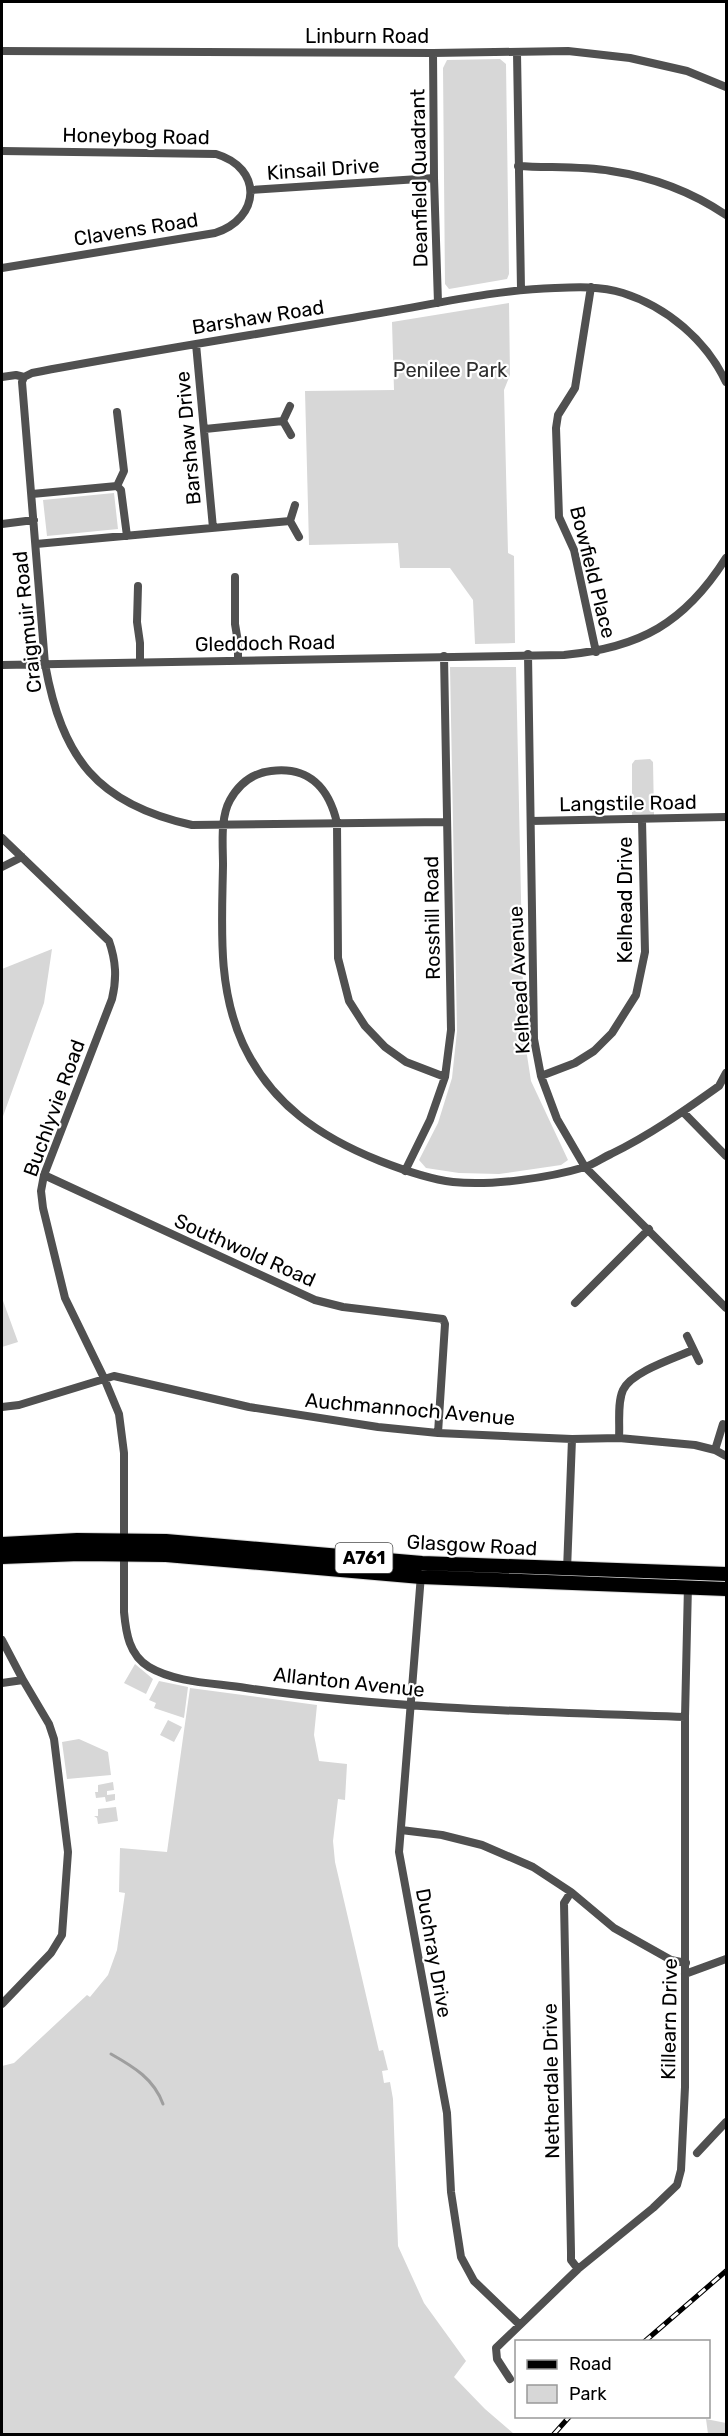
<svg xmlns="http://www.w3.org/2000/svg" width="728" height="2436" font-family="Rubik,sans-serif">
<rect width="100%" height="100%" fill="#fff"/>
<!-- green -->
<path fill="#d7d7d7" d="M500 59 506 64 509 274 507 279 449 289 445 284 443 68 447 60Z
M509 303 510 375 504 390 508 553 514 556 515 643 475 644 473 600 450 568H400L398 543 309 545 305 391 394 390 392 322Z
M114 493 118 529 47 536 43 500Z
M450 667H516L524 1036 531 1081 568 1160 561 1165 499 1174 459 1173 426 1168 419 1160 438 1123 452 1078 457 1031Z
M650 759 653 762 654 815 632 816V764L635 760Z
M52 949 44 1003 2 1119V969Z
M2 1298 18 1342 2 1347Z
M135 1664 153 1679 146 1694 124 1683Z
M159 1681 188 1687 184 1718 154 1708 156 1703 149 1700Z
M190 1688 317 1705 314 1735 319 1761 347 1764 345 1800 338 1799 333 1841 335 1862 379 2051 383 2050 388 2070 382 2071 384 2083 390 2082 393 2099 398 2246 424 2303 466 2361 454 2377 485 2409 514 2434H2V2066L14 2063 87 1995 90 1997 108 1975 117 1950 125 1893 119 1892 120 1848 167 1852Z
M168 1720 182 1727 174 1742 160 1735Z
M79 1739 108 1752 111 1775 67 1779 62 1742Z
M113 1782 114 1790 107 1791V1795L115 1794V1800L106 1802 105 1797 96 1798 95 1792H98V1785Z
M116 1807 118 1821 98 1824 97 1818 94 1816H98V1809Z
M706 2419 726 2423V2434H708Z"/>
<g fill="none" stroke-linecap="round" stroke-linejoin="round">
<!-- stream -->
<path stroke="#9e9e9e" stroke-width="3" d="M111 2054C134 2067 154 2079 163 2104"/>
<!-- primary casing -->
<g stroke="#dbdbdb" stroke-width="16">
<path id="primary" d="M2 1544 77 1540 166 1541 422 1563 726 1574
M2 1557 80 1554 166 1555 421 1577 726 1589"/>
</g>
<!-- minor -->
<path stroke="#505050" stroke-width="8" d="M2 51 433 53 568 51 630 58 687 71 726 87
M433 53 434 178 438 303
M517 53 521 289
M2 151 216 154C263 168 261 218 215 233L2 268
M518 166C549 168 581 166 611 171 652 177 692 192 726 215
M251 190 434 178
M591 287 575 388 558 415 556 428 559 517 574 550 596 652
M196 344 213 528
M2 377 16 375 24 377 32 373C142 352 253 335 363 316 427 306 490 290 555 288 578 287 600 286 623 293 667 307 706 340 726 382
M24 377 22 382 45 664C62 758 97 804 192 825L446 822
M290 406 283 421 291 435
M117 412 124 471 117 486
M205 429 283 421
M117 486 121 490 127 536
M32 494 117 486
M295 505 290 521 299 537
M2 524 34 520
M36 544 290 521
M235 577V624L238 642V660
M138 586 137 622 140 643V662
M528 654 534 1039 541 1076 557 1119 585 1167 726 1308
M2 665 564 655C640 648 685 623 726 558
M531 821 726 817
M2 838 109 941C116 961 117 978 112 999L44 1175 41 1191 43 1208 65 1298 104 1378 119 1414 124 1453V1612C126 1633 129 1655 149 1667 176 1683 215 1683 246 1688 391 1709 538 1712 685 1717
M2 867 22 857
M541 1076 575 1063 594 1051 612 1033 636 995 645 952 642 820
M445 1077 406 1062 385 1047 365 1026 349 1001 338 958 337 823C329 788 309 766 271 771 253 773 239 784 230 800 220 818 223 845 223 865 222 926 217 987 243 1044 271 1104 320 1137 380 1161 403 1170 428 1179 453 1182 491 1186 549 1178 585 1167 594 1164 602 1158 611 1154 650 1135 684 1111 719 1086L726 1073
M683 1112 726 1156
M405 1171 430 1120 445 1077 451 1030 444 656
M44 1175 315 1300 343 1307 443 1319 445 1324 438 1433
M575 1303 649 1229
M687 1336 699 1361
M2 1407 19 1405 114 1376 249 1407 378 1427 438 1433 572 1439 619 1438 695 1445 715 1450 726 1456
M619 1438C620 1424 617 1403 623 1390 631 1372 675 1358 693 1350
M715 1450 723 1424
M567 1570 572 1439
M421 1575 399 1852 447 2113 451 2192 461 2257 474 2281 520 2325
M2 1640 23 1680 2 1683
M401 1830 442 1835 482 1845 533 1867 571 1892 614 1928 671 1960 686 1963
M571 1892 564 1903 571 2252V2260L578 2269
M685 1974 726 1959
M2 2004 51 1953 62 1935 68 1852 54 1739 49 1724 23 1680
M697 2153 726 2122
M510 2379 497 2359 496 2348 578 2269 653 2208 677 2185 681 2170 685 2087V1717L688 1585"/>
<!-- primary -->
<use href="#primary" stroke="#000" stroke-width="14"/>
<!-- rail casing -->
<g stroke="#000" stroke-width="5">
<path id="rail" d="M644 2342 726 2271
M554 2434 570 2416"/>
</g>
<!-- rail -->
<use href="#rail" stroke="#fff" stroke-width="3" stroke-dasharray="9" stroke-linecap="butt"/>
</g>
<g text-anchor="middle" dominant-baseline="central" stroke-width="4.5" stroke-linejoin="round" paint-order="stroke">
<!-- shield labels -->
<rect fill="#fff" stroke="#4c4c4c" stroke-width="1.5" x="335.5" y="1543" width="57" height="30" rx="4.5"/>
<g font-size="18" font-weight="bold" fill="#000">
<text x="364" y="1558">A761</text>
</g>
<!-- street labels -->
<g font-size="20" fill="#000" stroke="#fff">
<text x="367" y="36">Linburn Road</text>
<text transform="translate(136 136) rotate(1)">Honeybog Road</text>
<text transform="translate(323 169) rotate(-4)">Kinsail Drive</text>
<text transform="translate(419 178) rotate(-91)">Deanfield Quadrant</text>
<text transform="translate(136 229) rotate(-9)">Clavens Road</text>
<text transform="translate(258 317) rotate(-9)">Barshaw Road</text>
<text transform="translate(188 438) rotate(-95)">Barshaw Drive</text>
<text transform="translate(593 572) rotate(76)">Bowfield Place</text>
<text transform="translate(27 622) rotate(-96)">Craigmuir Road</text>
<text transform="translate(265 643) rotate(-1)">Gleddoch Road</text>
<text transform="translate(628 803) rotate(-1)">Langstile Road</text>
<text transform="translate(625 900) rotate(-90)">Kelhead Drive</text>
<text transform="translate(432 918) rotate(-91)">Rosshill Road</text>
<text transform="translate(519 980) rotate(-93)">Kelhead Avenue</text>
<text transform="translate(54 1108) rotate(-70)">Buchlyvie Road</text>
<text transform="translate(245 1250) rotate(24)">Southwold Road</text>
<text transform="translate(410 1409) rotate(5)">Auchmannoch Avenue</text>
<text transform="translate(472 1545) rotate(3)">Glasgow Road</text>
<text transform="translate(349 1682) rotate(6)">Allanton Avenue</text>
<text transform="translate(434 1953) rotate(80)">Duchray Drive</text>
<text transform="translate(669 2019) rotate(-89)">Killearn Drive</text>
<text transform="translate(551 2081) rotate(-91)">Netherdale Drive</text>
</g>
<!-- park labels -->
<g font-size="20" fill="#2e2e2e" stroke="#fff">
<text x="450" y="370">Penilee Park</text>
</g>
</g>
<!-- border -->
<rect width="728" height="2436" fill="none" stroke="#000000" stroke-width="6"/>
<!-- legend -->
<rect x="515" y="2340" width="195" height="78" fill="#ffffff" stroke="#999999" stroke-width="1.5"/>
<rect x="527" y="2360" width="30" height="9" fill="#000000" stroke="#999999" stroke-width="1.5"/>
<text x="569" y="2370" font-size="18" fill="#000000">Road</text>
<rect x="527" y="2385" width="30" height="18" fill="#d7d7d7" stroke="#999999" stroke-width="1.5"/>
<text x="569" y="2400" font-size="18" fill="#000000">Park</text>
</svg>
